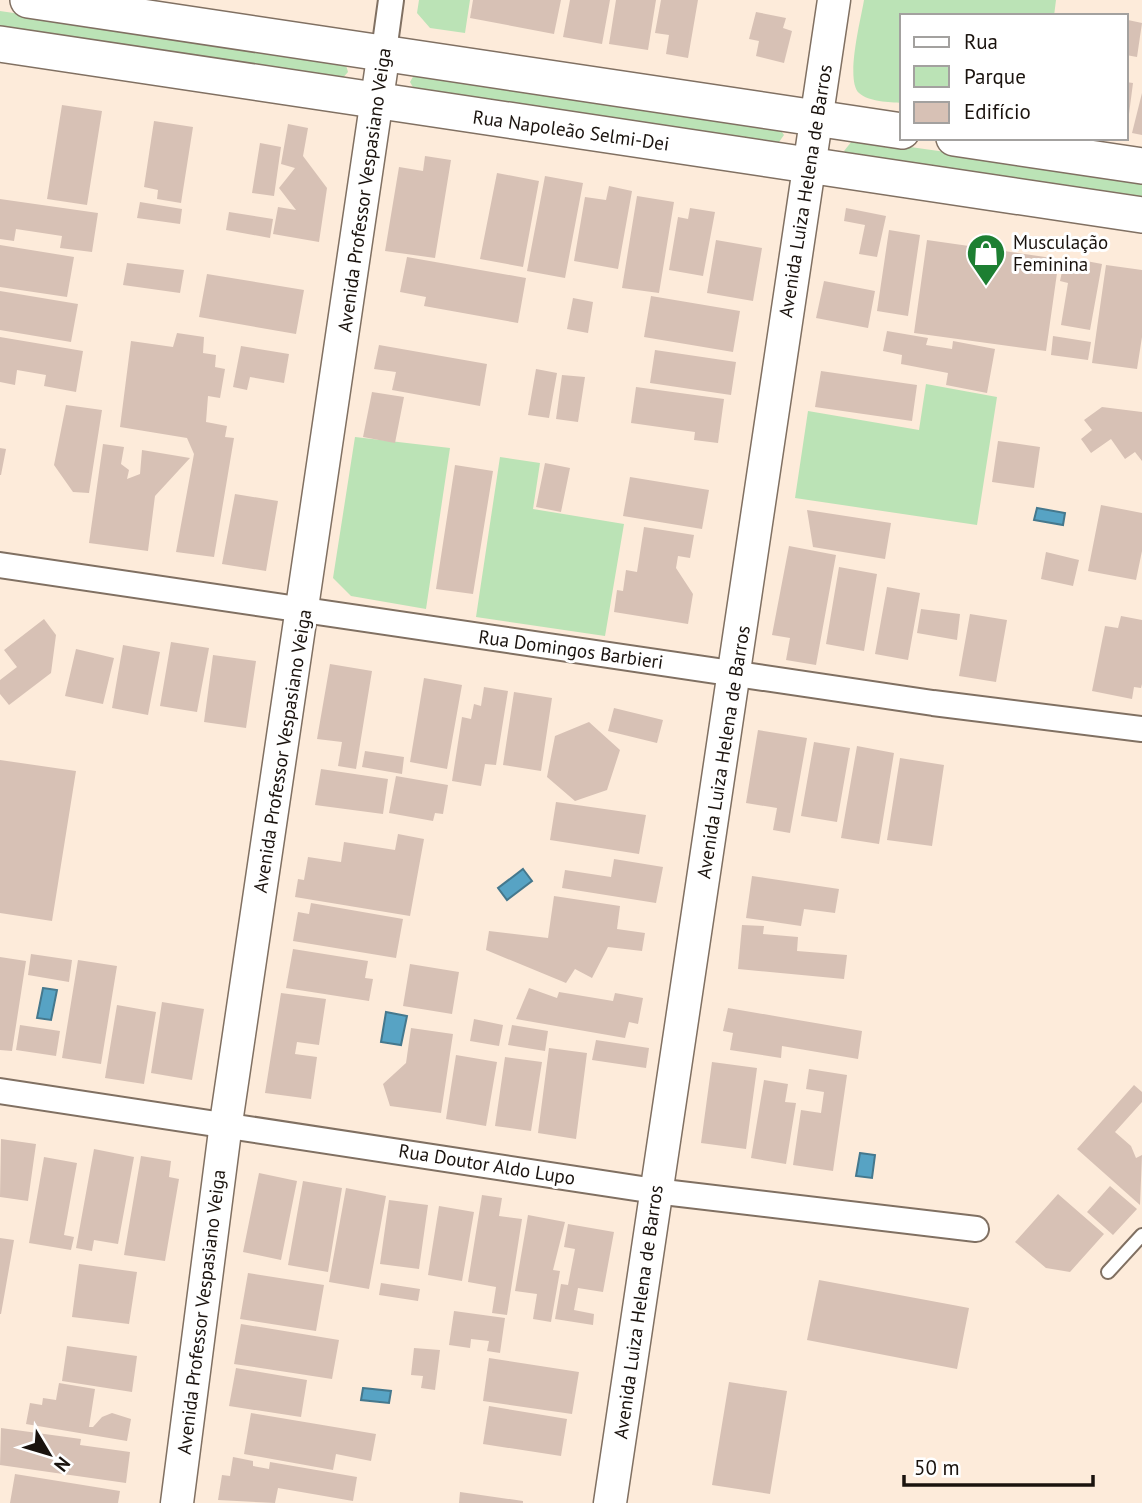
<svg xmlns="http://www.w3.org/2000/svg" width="1142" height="1503" font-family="'PT Sans',sans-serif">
<rect width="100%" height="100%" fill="#fdebda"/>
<!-- green -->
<path fill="#bbe3b6" d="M419 0H470L465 33 430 28 417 13Z
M864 0H1056L1054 16H902V103C889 102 869 102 859 93 845 80 861 19 864 0Z
M0 11 335 60 346 65 348 72 340 81 0 31Z
M414 75 779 128 784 135 779 142 770 144 414 89 410 82Z
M861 140 1142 180V203L853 159 844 151 852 141Z
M926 384 997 397 977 525 795 498 808 411 919 430Z
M355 437 450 448 426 609 351 596 333 578Z
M500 457 540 463 533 509 624 524 605 636 476 617Z"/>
<!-- water -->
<path fill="#57a3c4" stroke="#45788d" stroke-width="2" d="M1037 508 1065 513 1063 525 1034 520Z
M523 869 532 881 507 900 498 888Z
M43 988 57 990 51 1020 37 1018Z
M386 1012 407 1016 401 1045 381 1042Z
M860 1153 875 1155 872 1178 856 1176Z
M363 1388 391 1391 389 1403 361 1400Z"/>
<!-- building -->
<path fill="#d7c1b5" d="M473 0H561L554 34 470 18Z
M570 0H610L602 44 563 37Z
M616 0H656L648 50 609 44Z
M661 0H698L688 58 666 54 669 35 655 33Z
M756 12 786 18 783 28 792 31 784 63 756 56 759 41 749 39Z
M1128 20 1142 23 1137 57 1126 55Z
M1126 82 1133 83 1129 114 1126 113Z
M1142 93V135L1132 133Z
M62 105 102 111 87 205 47 199Z
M154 121 193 127 181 203 157 199 158 190 144 187Z
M288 124 308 128 303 156 327 188 319 242 273 234 278 207 296 210 279 188 295 168 281 164Z
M260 143 281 147 274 196 252 193Z
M425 156 451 160 435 258 385 251 399 167 423 171Z
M497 173 539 181 523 267 480 259Z
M545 176 583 183 565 278 527 271Z
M609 186 632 191 618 269 574 261 585 197 606 200Z
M637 196 674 202 659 293 622 288Z
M0 199 98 213 92 252 60 248 62 236 16 229 14 241 0 239Z
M140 202 182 209 180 224 137 218Z
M690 208 715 212 703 276 669 270 678 217 688 219Z
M846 208 886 216 877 257 859 254 865 225 844 221Z
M229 212 273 219 270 238 226 230Z
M889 230 920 235 908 316 877 311Z
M716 240 762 248 753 301 707 293Z
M927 240 1059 259 1046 351 914 333Z
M0 245 74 257 67 297 0 287Z
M407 257 526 278 518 323 424 306 426 297 400 292Z
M1065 257 1102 264 1090 330 1061 325 1068 283 1060 281Z
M127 263 184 270 180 293 123 285Z
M1106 265 1142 270V337L1137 369 1092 363Z
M207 274 304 290 296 334 199 317Z
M824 281 875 291 868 328 816 318Z
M0 291 78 304 71 342 0 330Z
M651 296 740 311 733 352 644 337Z
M573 298 593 302 588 333 567 329Z
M887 331 928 338 926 345 952 349 953 341 995 349 987 393 946 385 948 373 901 364 902 355 883 351Z
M177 333 204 337 203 353 216 355 215 367 225 369 220 398 208 396 206 422 227 426 225 437 234 438 214 557 176 552 194 454 187 438 120 427 131 341 173 347Z
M1053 336 1091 342 1088 360 1051 355Z
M0 337 83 351 76 392 44 386 46 375 17 370 15 385 0 382Z
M379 345 487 364 480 406 392 390 396 372 374 369Z
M241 346 289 354 284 383 250 377 247 390 233 387Z
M655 350 736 362 731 395 650 383Z
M536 369 557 373 549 418 528 415Z
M821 371 917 385 912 421 815 407Z
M562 375 585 377 578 422 556 419Z
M636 387 724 399 718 443 694 440 695 432 631 423Z
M372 392 404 397 395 443 363 437Z
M66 405 102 410 89 493 73 492 54 465Z
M1102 407 1142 412V461L1135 452 1125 459 1111 439 1091 453 1081 439 1092 430 1084 420Z
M998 441 1040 447 1034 488 992 482Z
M103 444 124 447 121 464 129 470 127 479 140 474 142 450 190 458 155 496 148 551 89 543Z
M0 448 6 449 1 475H0Z
M545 463 570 468 561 512 536 507Z
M455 465 493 471 473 594 436 589Z
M630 477 709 490 702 529 623 516Z
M235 494 278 501 266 571 222 564Z
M1101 505 1142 513V551L1136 580 1088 571Z
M807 510 891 523 885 559 813 547Z
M644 527 694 535 690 558 678 556 676 568 693 594 688 624 614 612 617 590 623 591 626 570 637 572Z
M789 546 836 555 816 665 786 660 790 638 772 635Z
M1046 552 1079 560 1073 586 1041 579Z
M839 567 877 574 864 651 826 644Z
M887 587 920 593 908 660 875 654Z
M921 609 960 614 957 640 917 633Z
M970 614 1007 620 996 682 959 676Z
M1121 616 1142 620V684L1141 688 1134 687 1132 699 1092 691 1105 626 1118 628Z
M44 619 56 635 51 673 9 705 0 694V680L17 667 4 650Z
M171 642 209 648 197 712 160 706Z
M123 645 160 652 148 715 112 708Z
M76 649 114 658 103 704 65 696Z
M213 655 256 661 246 728 204 722Z
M330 664 372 671 356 769 338 766 342 742 317 739Z
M424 678 462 685 447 769 410 762Z
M484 687 508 691 496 765 485 764 481 786 452 781 462 717 471 719 474 704 481 706Z
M514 692 552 698 541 771 503 765Z
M614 708 663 720 657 743 608 731Z
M589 722 620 750 607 790 575 801 547 777 555 736Z
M758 730 807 738 790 833 773 830 777 808 746 803Z
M814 742 850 748 837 822 801 816Z
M857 746 894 753 879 844 841 838Z
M365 751 404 757 402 774 362 767Z
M900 758 944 765 932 846 887 840Z
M0 760 76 771 52 921 0 913Z
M321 769 388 779 383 814 315 805Z
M396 776 448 785 443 814 435 813 433 821 389 813Z
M556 802 646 815 639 854 550 840Z
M398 834 424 839 410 916 295 897 298 879 304 880 308 857 341 862 344 842 395 850Z
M614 859 663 867 656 903 562 888 565 870 611 877Z
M752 876 839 889 835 913 804 909 801 926 746 918Z
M554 896 620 906 617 929 645 933 642 951 608 947 592 978 575 969 566 983 486 950 489 931 548 938Z
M311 903 403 919 396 958 293 941 298 912 309 914Z
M742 925 764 926 763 934 798 937 797 951 847 955 844 979 738 969Z
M293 949 368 961 365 978 373 979 369 1001 286 988Z
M31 954 72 960 69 982 28 975Z
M0 957 26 961 12 1051 0 1050Z
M78 960 117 966 101 1064 62 1058Z
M410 964 459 972 452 1014 403 1006Z
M529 988 557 998 559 992 613 1001 615 993 643 998 638 1024 629 1022 625 1038 516 1019Z
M281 993 326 999 319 1045 297 1042 295 1054 317 1057 311 1099 265 1093Z
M162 1002 204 1009 192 1080 151 1073Z
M117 1005 156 1012 144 1084 105 1078Z
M728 1008 862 1031 858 1059 782 1046 781 1058 730 1050 733 1033 723 1031Z
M474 1019 503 1025 499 1046 470 1041Z
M20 1025 60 1031 56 1056 16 1050Z
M512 1025 548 1031 545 1051 508 1045Z
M411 1028 453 1034 441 1113 390 1106 383 1084 406 1063Z
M596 1040 649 1048 646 1068 592 1060Z
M549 1048 587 1053 576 1139 538 1133Z
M456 1055 497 1062 486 1126 446 1119Z
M505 1057 542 1062 531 1131 495 1126Z
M712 1062 757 1068 746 1149 701 1143Z
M809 1069 847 1075 833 1171 793 1165 801 1110 821 1113 824 1092 806 1089Z
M764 1080 788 1084 785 1102 796 1103 786 1164 751 1158Z
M1134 1085 1142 1092V1102L1115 1132 1131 1146 1136 1158 1142 1155 1140 1205 1077 1149Z
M1 1139 36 1144 28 1201 0 1197Z
M94 1149 134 1157 118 1244 94 1240 92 1251 76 1248Z
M141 1156 171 1161 169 1177 179 1179 165 1261 124 1255Z
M44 1157 77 1163 64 1235 74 1237 71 1250 29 1243Z
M259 1173 297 1181 281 1260 243 1252Z
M303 1181 342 1188 328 1272 288 1265Z
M1110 1186 1137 1209 1113 1235 1087 1212Z
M346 1188 386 1196 369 1289 329 1282Z
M1058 1194 1104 1234 1070 1272 1046 1268 1015 1242Z
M482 1195 502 1198 499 1216 522 1219 507 1315 492 1313 496 1287 468 1282Z
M389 1200 428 1205 419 1269 380 1264Z
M439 1206 474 1212 462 1281 428 1275Z
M528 1215 565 1222 553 1270 560 1271 551 1322 533 1319 537 1294 515 1291Z
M568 1224 614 1232 603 1292 578 1288 574 1310 594 1314 593 1325 555 1319 561 1284 568 1285 575 1249 564 1247Z
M0 1238 14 1240 1 1314H0Z
M79 1264 137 1272 129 1324 72 1317Z
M248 1273 324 1285 316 1331 240 1319Z
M819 1280 969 1308 957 1369 807 1340Z
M381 1283 420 1289 418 1301 379 1295Z
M454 1311 505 1318 500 1353 487 1351 489 1341 471 1339 470 1348 449 1345Z
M241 1324 339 1340 332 1379 234 1364Z
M67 1346 137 1356 132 1392 62 1381Z
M414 1348 440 1350 435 1390 421 1388 423 1376 411 1375Z
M489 1358 579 1372 572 1414 483 1401Z
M236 1368 307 1380 301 1417 229 1406Z
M729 1382 787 1391 770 1494 712 1485Z
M59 1383 95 1389 89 1427H93L102 1417 112 1413 131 1419 127 1441 26 1424 30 1403 42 1405 43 1398 56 1400Z
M489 1406 567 1419 561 1456 483 1444Z
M251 1413 376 1434 371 1461 336 1454 333 1470 244 1454Z
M1 1428 81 1439 80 1445 130 1452 126 1483 0 1465Z
M233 1457 253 1461V1466L269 1469 270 1462 357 1477 353 1501 278 1488 275 1503 218 1500 222 1475 230 1476Z
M15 1474 120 1491 118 1503H10Z
M460 1492 523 1501V1503H459Z"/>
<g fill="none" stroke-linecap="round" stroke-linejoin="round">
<!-- service casing -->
<g stroke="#807062" stroke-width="16">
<path id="service" d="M1108 1272 1142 1235"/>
</g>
<!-- minor casing -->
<g stroke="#807062" stroke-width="28">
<path id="minor" d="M384 51 391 0
M0 565 933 703 1142 729
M0 1091 655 1191 976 1229"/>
</g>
<!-- tertiary casing -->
<g stroke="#807062" stroke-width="35">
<path id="tertiary" d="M177 1503 226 1123 384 51
M610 1503 834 0"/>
</g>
<!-- secondary casing -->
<g stroke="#807062" stroke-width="38">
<path id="secondary" d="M28 0 902 131
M0 44 1142 215
M954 138 1142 166"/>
</g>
<!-- service -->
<use href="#service" stroke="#fff" stroke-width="12"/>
<!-- minor -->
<use href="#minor" stroke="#fff" stroke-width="24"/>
<!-- tertiary -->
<use href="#tertiary" stroke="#fff" stroke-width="32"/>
<!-- secondary -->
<use href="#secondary" stroke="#fff" stroke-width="35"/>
</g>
<!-- icons -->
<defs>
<g id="shop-pin" transform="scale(2.0125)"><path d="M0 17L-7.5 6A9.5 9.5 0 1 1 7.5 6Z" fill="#1d7f32" stroke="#fff"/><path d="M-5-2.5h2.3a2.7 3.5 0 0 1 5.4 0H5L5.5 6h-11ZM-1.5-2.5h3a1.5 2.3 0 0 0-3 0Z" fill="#fff"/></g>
</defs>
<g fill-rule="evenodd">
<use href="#shop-pin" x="986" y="253"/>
</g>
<g text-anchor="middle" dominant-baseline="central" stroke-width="6" stroke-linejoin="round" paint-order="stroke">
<!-- street labels -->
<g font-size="19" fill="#1a130e" stroke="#fff">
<text transform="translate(571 130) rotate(8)">Rua Napoleão Selmi-Dei</text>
<text transform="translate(364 190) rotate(-82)">Avenida Professor Vespasiano Veiga</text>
<text transform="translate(805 191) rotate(-81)">Avenida Luiza Helena de Barros</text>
<text transform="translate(571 649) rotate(8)">Rua Domingos Barbieri</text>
<text transform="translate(282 751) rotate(-81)">Avenida Professor Vespasiano Veiga</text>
<text transform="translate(723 752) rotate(-81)">Avenida Luiza Helena de Barros</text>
<text transform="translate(487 1164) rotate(9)">Rua Doutor Aldo Lupo</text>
<text transform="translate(201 1312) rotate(-83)">Avenida Professor Vespasiano Veiga</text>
<text transform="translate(638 1312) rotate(-82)">Avenida Luiza Helena de Barros</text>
</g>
<!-- poi labels -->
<g font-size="19" fill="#1a130e" stroke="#fff" text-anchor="start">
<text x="1013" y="242">Musculação<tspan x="1013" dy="22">Feminina</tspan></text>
</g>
</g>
<!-- legend -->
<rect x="900" y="14" width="228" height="126" fill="#ffffff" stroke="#a3a19f" stroke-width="2"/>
<rect x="914" y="37" width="35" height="10" fill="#ffffff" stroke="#a3a19f" stroke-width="2"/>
<text x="964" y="49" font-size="21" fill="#1a130e">Rua</text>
<rect x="914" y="66" width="35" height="21" fill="#bbe3b6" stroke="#a3a19f" stroke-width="2"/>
<text x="964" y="84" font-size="21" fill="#1a130e">Parque</text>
<rect x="914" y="102" width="35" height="21" fill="#d7c1b5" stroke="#a3a19f" stroke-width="2"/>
<text x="964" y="119" font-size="21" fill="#1a130e">Edifício</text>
<!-- north arrow -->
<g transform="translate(49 1454) rotate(128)" stroke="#ffffff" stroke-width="5" paint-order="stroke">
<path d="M0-5L12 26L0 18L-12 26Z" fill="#1a130e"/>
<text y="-10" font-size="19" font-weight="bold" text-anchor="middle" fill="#1a130e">N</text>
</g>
<!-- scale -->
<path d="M904 1475v10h189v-10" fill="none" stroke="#1a130e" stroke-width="3.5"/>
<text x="914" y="1475" font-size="21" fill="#1a130e" stroke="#ffffff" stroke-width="5" paint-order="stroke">50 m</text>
</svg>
